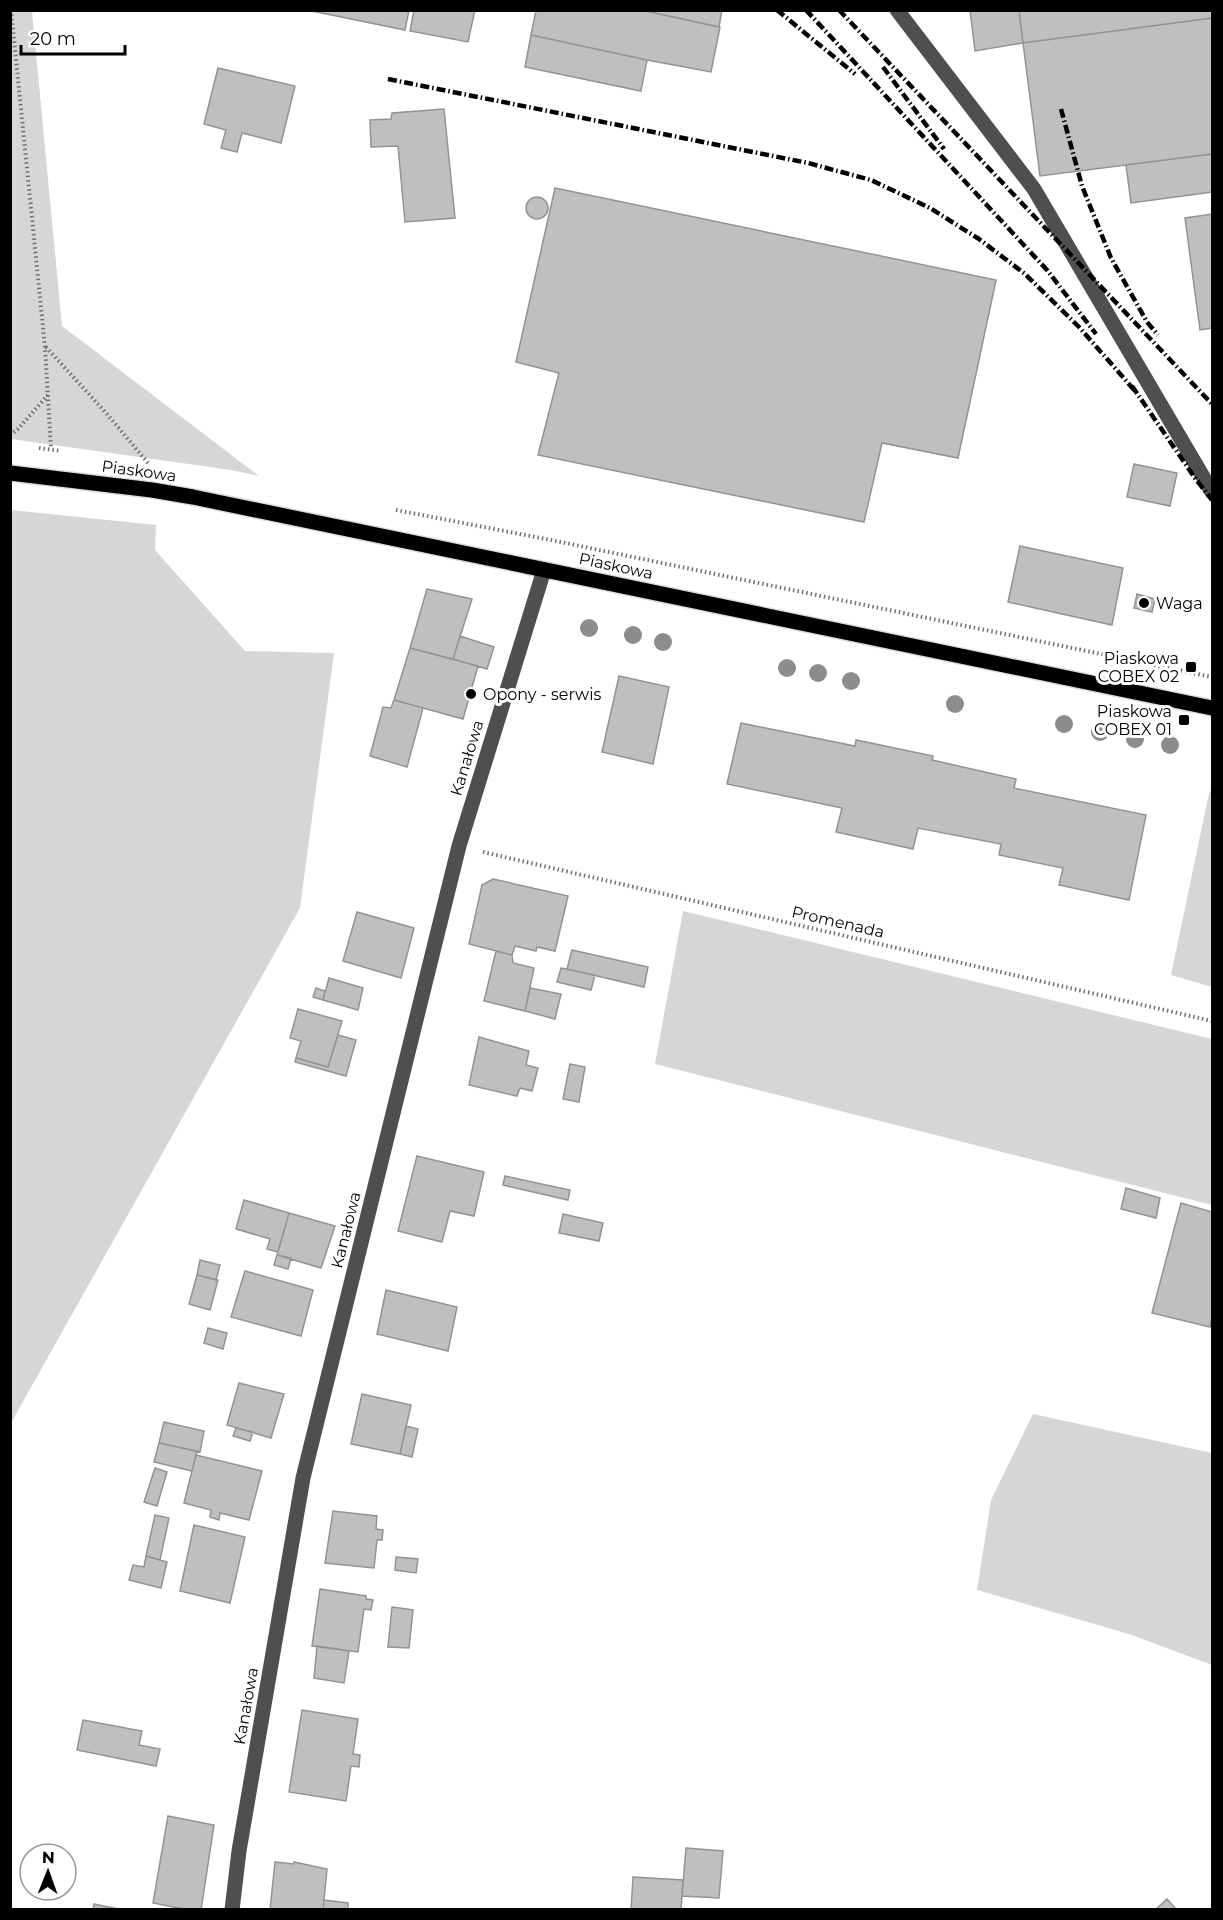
<svg xmlns="http://www.w3.org/2000/svg" width="1223" height="1920" font-family="Montserrat,sans-serif">
<rect width="100%" height="100%" fill="#fff"/>
<!-- green -->
<path fill="#d6d6d6" d="M11 10 32 11 62 326 259 476 231 470 11 439Z
M11 510 156 525 155 550 245 651 334 653 300 908 11 1423Z
M1212 789V987L1171 975 1209 793Z
M683 911 1212 1039V1205L655 1064Z
M1033 1414 1212 1453V1665L1129 1634 977 1590 991 1500Z"/>
<!-- building -->
<path fill="#bfbfbf" stroke="#939393" stroke-width="1.5" d="M307 10H409L405 30Z
M414 10H475L468 42 410 31Z
M536 10H641L720 27 711 72 647 60 531 35Z
M641 10H722L719 27Z
M970 10H1019L1023 43 975 51Z
M1019 10H1212V18L1023 43Z
M1212 18V154L1040 176 1023 43Z
M531 35 647 60 641 91 525 67Z
M218 68 295 86 281 143 242 133 237 152 221 148 226 130 204 124Z
M444 109 455 218 405 222 398 146 371 147 370 120 391 119 392 113Z
M1212 154V192L1131 203 1126 165Z
M555 188 996 280 958 458 882 443 864 522 538 455 559 373 516 362Z
M526 208a11 11 0 1 1 22 0a11 11 0 1 1-22 0Z
M1212 214V328L1200 330 1185 218Z
M1134 464 1177 473 1170 506 1127 497Z
M1020 546 1123 568 1112 625 1008 602Z
M427 589 472 599 453 659 410 648Z
M1137 594 1155 599 1152 612 1134 608Z
M460 636 494 647 487 669 453 659Z
M410 648 478 666 463 719 394 700Z
M619 676 669 687 653 764 602 752Z
M394 700 423 708 407 767 370 756 383 707 391 708Z
M741 723 855 746 856 740 933 756 932 760 1016 779 1014 788 1146 815 1129 900 1059 885 1063 868 999 855 1001 844 918 828 913 849 836 832 842 808 727 784Z
M493 879 568 896 555 951 537 947 536 951 515 946 512 955 469 944 482 885Z
M357 912 414 928 401 978 343 961Z
M572 950 648 967 644 987 567 969Z
M496 951 512 955 513 963 534 968 525 1011 484 1001Z
M561 968 595 975 591 990 557 982Z
M329 978 363 988 358 1010 323 1000Z
M316 988 325 991 323 1000 313 997Z
M530 988 561 994 555 1019 525 1011Z
M298 1009 342 1021 328 1067 296 1058 301 1041 290 1038Z
M338 1035 356 1040 346 1076 295 1062 296 1058 328 1067Z
M479 1037 529 1051 526 1065 538 1068 532 1091 520 1088 517 1096 469 1085Z
M570 1064 585 1067 579 1102 563 1099Z
M417 1156 484 1172 474 1216 450 1211 442 1242 398 1231Z
M505 1176 570 1190 568 1200 503 1185Z
M1126 1188 1160 1198 1156 1218 1121 1209Z
M244 1200 289 1213 278 1252 267 1249 270 1239 236 1229Z
M1181 1203 1212 1212V1316L1210 1327 1152 1313Z
M289 1213 335 1226 321 1268 277 1255Z
M563 1214 603 1223 599 1241 559 1233Z
M277 1255 291 1258 288 1269 274 1265Z
M200 1260 220 1265 216 1280 197 1275Z
M245 1271 313 1290 301 1336 231 1317Z
M197 1275 218 1280 210 1310 189 1304Z
M386 1290 457 1307 448 1351 377 1334Z
M208 1328 227 1333 223 1349 204 1343Z
M239 1383 284 1394 271 1438 227 1425Z
M362 1394 411 1405 400 1454 351 1444Z
M164 1422 204 1431 200 1452 159 1443Z
M406 1426 418 1429 412 1457 400 1454Z
M236 1428 253 1432 250 1441 233 1436Z
M159 1443 197 1451 192 1471 154 1462Z
M196 1455 262 1471 249 1520 220 1513 219 1520 210 1517 211 1510 184 1503Z
M155 1468 167 1472 157 1506 144 1502Z
M333 1511 377 1516 376 1529 383 1530 382 1540H377L374 1568 325 1563Z
M155 1515 169 1518 160 1560 146 1556Z
M194 1525 245 1537 230 1603 180 1591Z
M146 1556 167 1562 161 1588 129 1580 133 1565 144 1567Z
M396 1557 418 1559 416 1573 395 1570Z
M320 1589 366 1596V1599L373 1600 371 1610 364 1609 358 1652 312 1646Z
M392 1607 413 1610 409 1648 388 1647Z
M317 1646 349 1651 344 1683 314 1678Z
M302 1710 358 1719 353 1754 360 1755 359 1767 351 1766 346 1801 289 1792Z
M83 1720 142 1731 139 1745 160 1749 156 1766 77 1750Z
M168 1816 214 1825 201 1910H188L153 1903Z
M686 1848 723 1851 719 1898 682 1896Z
M275 1862 294 1864V1862L327 1869 323 1910H270Z
M633 1877 683 1880 681 1910H631Z
M1167 1899 1177 1910H1155Z
M324 1900 348 1903V1910H323Z
M94 1904 123 1910H93Z"/>
<g fill="none" stroke-linecap="round" stroke-linejoin="round">
<!-- major casing -->
<g stroke="#dbdbdb" stroke-width="18">
<path id="major" d="M10 473 152 490 193 497 1212 708"/>
</g>
<!-- path -->
<path stroke="#717171" stroke-width="4" stroke-dasharray="1.5 3" stroke-linecap="butt" d="M11 10 45 347 51 449
M46 347 107 414 148 463
M10 435 18 429 48 395
M39 448 61 451
M396 510 551 540 1212 677
M483 852 1212 1021"/>
<!-- minor -->
<path stroke="#4f4f4f" stroke-width="15" d="M897 10 1034 189 1212 492
M232 1910 239 1851 303 1478 459 846 544 570"/>
<!-- major -->
<use href="#major" stroke="#000" stroke-width="15"/>
<!-- rail -->
<path stroke="#000" stroke-width="4.5" stroke-dasharray="9 3 1.5 3" stroke-linecap="butt" d="M777 10 855 74
M806 10 1047 270 1096 334
M839 10 1212 404
M883 67 944 149
M388 79 808 163 871 180 930 208 979 239 1025 274 1079 327 1136 392
M1061 109 1082 186 1111 258 1147 322 1158 335
M1132 386 1195 478 1212 500"/>
</g>
<!-- trees -->
<g fill="#8c8c8c">
<circle cx="589" cy="628" r="9"/>
<circle cx="633" cy="635" r="9"/>
<circle cx="663" cy="642" r="9"/>
<circle cx="787" cy="668" r="9"/>
<circle cx="818" cy="673" r="9"/>
<circle cx="851" cy="681" r="9"/>
<circle cx="955" cy="704" r="9"/>
<circle cx="1064" cy="724" r="9"/>
<circle cx="1100" cy="732" r="9"/>
<circle cx="1135" cy="739" r="9"/>
<circle cx="1170" cy="745" r="9"/>
</g>
<!-- markers -->
<g fill="#000" stroke="#fff" stroke-width="2">
<circle cx="1144" cy="603" r="6"/>
<rect x="1185" y="661" width="12" height="12" rx="3"/>
<circle cx="471" cy="694" r="6"/>
<rect x="1178" y="714" width="12" height="12" rx="3"/>
</g>
<g text-anchor="middle" dominant-baseline="central" stroke-width="6" stroke-linejoin="round" paint-order="stroke">
<!-- street labels -->
<g font-size="16" fill="#000" stroke="#fff">
<text transform="translate(139 471) rotate(8)">Piaskowa</text>
<text transform="translate(616 566) rotate(12)">Piaskowa</text>
<text transform="translate(467 758) rotate(-73)">Kanałowa</text>
<text transform="translate(838 922) rotate(13)">Promenada</text>
<text transform="translate(346 1230) rotate(-76)">Kanałowa</text>
<text transform="translate(246 1706) rotate(-80)">Kanałowa</text>
</g>
<!-- poi labels -->
<g font-size="16" fill="#000" stroke="#fff" text-anchor="start">
<text x="1156" y="603">Waga</text>
<text x="1179" y="658" text-anchor="end">Piaskowa<tspan x="1179" dy="18">COBEX 02</tspan></text>
<text x="483" y="694">Opony - serwis</text>
<text x="1172" y="711" text-anchor="end">Piaskowa<tspan x="1172" dy="18">COBEX 01</tspan></text>
</g>
</g>
<!-- border -->
<rect width="1223" height="1920" fill="none" stroke="#000000" stroke-width="24"/>
<!-- north arrow -->
<g transform="translate(48 1872) rotate(1)"><circle r="28" fill="#ffffff" stroke="#999999" stroke-width="1.5"/>
<path d="M0-4.5L10 22L0 15L-10 22Z" fill="#000000"/>
<text y="-9" font-size="16" font-weight="bold" text-anchor="middle" fill="#000000">N</text>
</g>
<!-- scale -->
<path d="M21 45v9h104v-9" fill="none" stroke="#000000" stroke-width="3"/>
<text x="30" y="45" font-size="18" fill="#000000" stroke="#ffffff" stroke-width="4.5" paint-order="stroke">20 m</text>
</svg>
